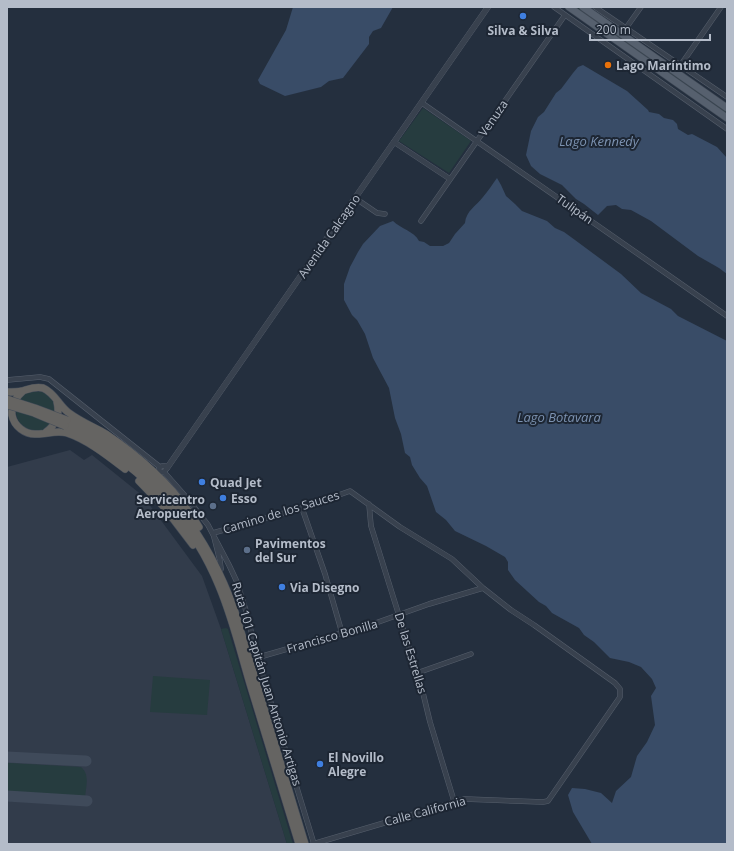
<svg xmlns="http://www.w3.org/2000/svg" width="734" height="851" font-family="'Open Sans',sans-serif">
<rect width="100%" height="100%" fill="#242f3e"/>
<!-- airport -->
<path fill="#323c4b" d="M70 450 84 460 92 455 143 496 202 576 221 629 287 844H7V467Z"/>
<!-- green -->
<path fill="#263c3f" d="M572 7H579L727 110V115Z
M423 108 471 141 449 173 399 141Z
M16 411a20 20 0 1 1 40 0a20 20 0 1 1-40 0Z
M226 628 228 629 293 844H287L221 629Z
M153 676 210 680 207 715 150 712Z
M7 763H10L81 767C90 774 86 787 85 797L7 792Z"/>
<!-- water -->
<path fill="#394c67" d="M293 7H393L381 28 373 31 369 37V44L343 78 329 81 321 87 285 96 260 84 258 80 286 30Z
M583 65 627 91 648 110 649 112 659 114 664 118 673 120 677 124 678 129 688 135 692 134 694 135 717 147 727 158V274L719 268 698 256 651 221 631 210 622 209 616 205 607 206 598 215 584 204 576 199 562 185 540 174 531 166 526 155 531 131 538 117 544 112 556 93 561 89 573 73 578 67Z
M497 178 501 185 506 196 515 204 522 211 547 221 555 228 564 232 575 240 621 274 641 293 671 309 678 316 727 341V844H592L573 812 568 795 572 788 585 789 601 793 612 803 616 791 631 777 637 756 647 742 655 725 651 696 656 688 652 679 641 667 629 662 610 658 594 642 584 635 579 628 552 613 546 606 539 602 515 580 508 570V562L505 557 486 546 455 531 446 520 436 512 427 486 420 478 412 465 410 457 405 453 401 434 395 418 389 388 373 358 365 334 357 320 352 315 344 300V284L350 267 358 252 363 244 380 226 393 221C401 229 414 231 419 241L424 242 430 246H443L449 243 455 234 465 223C466 211 476 206 483 197 488 191 492 185 497 178Z"/>
<g fill="none" stroke-linecap="round" stroke-linejoin="round">
<!-- taxiway -->
<path stroke="#3f4a5a" stroke-width="11" d="M7 757 86 761
M7 796 87 801"/>
<!-- minor casing -->
<g stroke="#565f6c" stroke-width="5.5">
<path id="minor" d="M554 7 727 129
M595 7 727 97
M626 28 641 7
M680 66 721 7
M422 103 727 316
M394 142 450 179
M355 198 377 213 385 214
M421 221 565 15
M7 380 40 377 49 379 160 467
M164 472 167 468 165 466H162L159 468 160 472H164L187 498 208 525 229 565 237 582 247 614 257 657 314 844
M369 504 371 526 422 689 430 722 454 801
M302 508 325 574 342 633
M221 569 220 561 213 533 302 508 350 491 400 527 452 559 483 588 511 610 534 625 615 683 620 689V697L548 801 543 802 465 799 313 844
M256 658 370 625 429 604 483 588
M417 673 471 654"/>
</g>
<!-- tertiary casing -->
<g stroke="#565f6c" stroke-width="6">
<path id="tertiary" d="M167 468 488 7"/>
</g>
<!-- primary casing -->
<g stroke="#414a57" stroke-width="8">
<path id="primary" d="M569 7 727 118
M583 7 727 108"/>
</g>
<!-- trunk casing -->
<g stroke="#434c59" stroke-width="8">
<path id="trunk" d="M23 391C16 397 11 405 12 415 14 426 25 435 37 434 47 434 57 430 67 433 88 440 108 456 125 469
M7 392C12 392 17 392 22 391 29 389 35 386 43 388 55 393 59 406 69 413 81 422 94 427 106 434 143 459 176 489 199 527
M67 420C149 460 205 526 235 612L305 844
M65 426C134 459 190 515 219 586 233 619 241 654 251 687 267 740 283 792 299 844
M46 432C57 424 60 415 57 402
M139 481 164 507 193 545"/>
</g>
<!-- minor -->
<use href="#minor" stroke="#38414e" stroke-width="4.5"/>
<!-- tertiary -->
<use href="#tertiary" stroke="#38414e" stroke-width="5.5"/>
<!-- primary -->
<use href="#primary" stroke="#56606e" stroke-width="7"/>
<!-- trunk -->
<use href="#trunk" stroke="#656462" stroke-width="7"/>
<!-- trunk-bridge casing -->
<g stroke="#434c59" stroke-width="8" stroke-linecap="butt">
<path id="trunk-bridge" d="M7 399 35 408 67 420
M7 405 34 413 65 426"/>
</g>
<!-- trunk-bridge -->
<use href="#trunk-bridge" stroke="#656462" stroke-width="7"/>
</g>
<!-- markers -->
<g fill="#3f7fe0" stroke="#1d2633" stroke-width="1.5">
<circle cx="523" cy="16" r="4"/>
<circle cx="202" cy="482" r="4"/>
<circle cx="223" cy="498" r="4"/>
<circle cx="282" cy="587" r="4"/>
<circle cx="320" cy="764" r="4"/>
</g>
<circle fill="#e8710a" stroke="#1d2633" stroke-width="1.5" cx="608" cy="65" r="4"/>
<g fill="#5c6f8a" stroke="#1d2633" stroke-width="1.5">
<circle cx="213" cy="506" r="4"/>
<circle cx="247" cy="550" r="4"/>
</g>
<g text-anchor="middle" dominant-baseline="central" stroke-width="4" stroke-linejoin="round" paint-order="stroke">
<!-- poi labels -->
<g font-size="12" font-weight="bold" fill="#b4bcc9" stroke="#1d2633" text-anchor="start">
<text x="523" y="30" text-anchor="middle">Silva &amp; Silva</text>
<text x="616" y="65">Lago Maríntimo</text>
<text x="210" y="482">Quad Jet</text>
<text x="231" y="498">Esso</text>
<text x="205" y="499" text-anchor="end">Servicentro<tspan x="205" dy="14">Aeropuerto</tspan></text>
<text x="255" y="543">Pavimentos<tspan x="255" dy="14">del Sur</tspan></text>
<text x="290" y="587">Via Disegno</text>
<text x="328" y="757">El Novillo<tspan x="328" dy="14">Alegre</tspan></text>
</g>
<!-- street labels -->
<g font-size="12" fill="#b4bcc9" stroke="#1d2633">
<text transform="translate(493 118) rotate(-55)">Venuza</text>
<text transform="translate(575 209) rotate(35)">Tulipán</text>
<text transform="translate(329 236) rotate(-55)">Avenida Calcagno</text>
<text transform="translate(281 512) rotate(-17)">Camino de los Sauces</text>
<text transform="translate(332 636) rotate(-16)">Francisco Bonilla</text>
<text transform="translate(411 653) rotate(73)">De las Estrellas</text>
<text transform="translate(267 684) rotate(73)">Ruta 101 Capitán Juan Antonio Artigas</text>
<text transform="translate(425 811) rotate(-15)">Calle California</text>
</g>
<!-- water labels -->
<g font-size="13" font-style="italic" fill="#7c92b1" stroke="#1d2633">
<text x="599" y="141">Lago Kennedy</text>
<text x="559" y="417">Lago Botavara</text>
</g>
</g>
<!-- border -->
<rect width="734" height="851" fill="none" stroke="#b4bcc9" stroke-width="16"/>
<!-- scale -->
<path d="M590 34v6h120v-6" fill="none" stroke="#b4bcc9" stroke-width="2"/>
<text x="596" y="34" font-size="12" fill="#b4bcc9" stroke="#1d2633" stroke-width="3" paint-order="stroke">200 m</text>
</svg>
